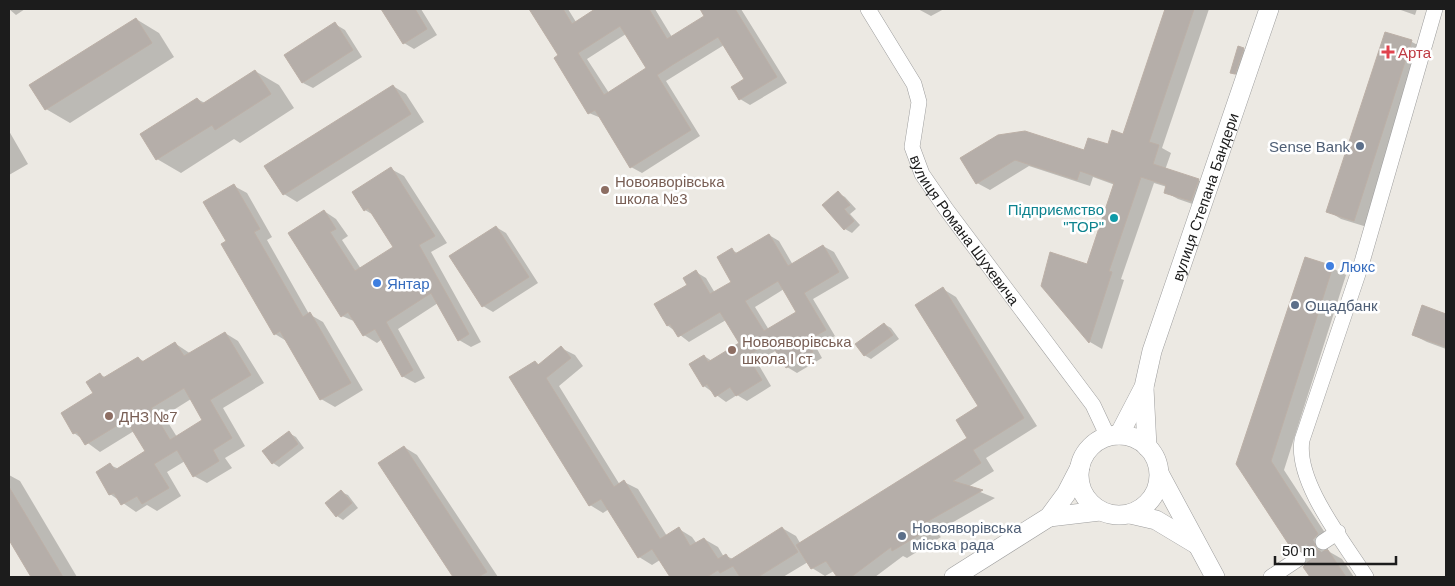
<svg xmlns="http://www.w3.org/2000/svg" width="1455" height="586" font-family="Helvetica,sans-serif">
<rect width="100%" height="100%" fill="#ece9e3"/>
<!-- shadow -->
<path fill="#0003" fill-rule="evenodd" d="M9 9H25L16 15Z
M383 9H421L437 35 414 49 404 43Z
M531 9H568L576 22 598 9H655L672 37 706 16 701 9H741L787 83 750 105 740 99 745 79 724 45 666 81 700 136 642 173 631 167 601 118 589 113 560 56ZM626 34 648 69 609 93 587 59Z
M918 9H944L931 16Z
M1166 9H1209L1162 148 1171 153 1165 170 1198 180 1211 188 1204 208 1178 199 1165 192 1167 187 1154 183 1121 279 1124 280 1102 349 1090 342 1043 285 1088 266 1115 185 1093 177 1090 186 1029 166 990 190 977 183 962 158 1084 151 1109 146 1123 136Z
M1398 9H1417L1415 15Z
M136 19 159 33 174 57 70 123 46 109 31 86Z
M335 24 345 30 362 57 313 88 303 83Z
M1386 33 1412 42 1425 49 1367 227 1341 219 1328 211Z
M1243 49 1250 53 1238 76 1231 72Z
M255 71 279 85 294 108 240 143 234 139 181 173 157 159 197 99 205 103Z
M393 86 406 94 424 122 297 202 284 194Z
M9 131 28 164 9 175Z
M391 169 404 176 447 243 431 252 481 342 471 347 459 340 438 303 398 329 425 378 415 383 402 376 382 339 377 343 364 335 356 322 342 316 324 211 336 219 348 236 342 240 361 269 395 247 375 216 365 210Z
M234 186 247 193 272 237 267 240 309 314 323 322 363 390 335 407 321 399 288 342 275 334 228 242Z
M838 193 845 197 856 209 850 214 860 225 852 233 845 229Z
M496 227 506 233 538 283 493 312 483 306Z
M769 235 779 241 793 265 823 246 834 252 849 278 813 299 835 336 816 347 822 358 797 373 787 367 777 350 757 362 771 386 747 401 737 395 726 402 704 386V356L712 361 740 344 726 320 689 342 667 325 696 272 706 278 715 293 733 282 732 250 739 254ZM784 289 798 312 769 330 755 307Z
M1332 268 1346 275 1284 470 1331 542 1328 546V551L1342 559 1354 577H1311L1305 567 1308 563V558L1294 550 1238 464Z
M943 289 956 297 1037 426 986 458 994 471 968 487 995 498 936 532 941 537 907 558 903 556 875 577H839L834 571 825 576 812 568 808 562 783 577H671L660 560 652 565 639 557 609 509 603 513 590 505 535 362 540 365 561 348 575 355 583 366 559 386 620 485 624 482 638 489 667 536 679 529 692 537 697 544 704 539 718 547 724 557 726 556 733 559 782 528 796 536 800 543 968 438 979 407Z
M1422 307 1446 315V349L1427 342 1413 335Z
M884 324 891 328 899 339 871 359 864 355Z
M225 333 238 341 264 383 223 408 245 446 225 458 232 468 207 483 194 476 185 461 167 472 181 496 157 511 147 505 136 512 110 494V465L119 469 147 452 134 431 100 452 74 433 95 394 100 374 106 378 138 358 145 362 176 344 191 354ZM191 399 204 420 177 437 164 416Z
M289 433 296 437 304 448 279 467 273 463Z
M404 447 417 455 498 577H455L379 463Z
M9 475 20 481 77 577H33L9 537Z
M341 492 348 495 358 508 343 520 337 516Z"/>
<!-- building -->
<path fill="#b5aea9" stroke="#bcb0a7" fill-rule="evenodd" d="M381 9H415L427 29 403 44Z
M529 9H563L572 24 595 9H649L667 39 704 16 700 9H735L777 77 739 100 731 87 744 79 718 37 672 65 657 75 691 130 630 168 595 110 588 114 554 58 558 55ZM620 26 646 68 604 95 578 53Z
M1165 9H1194L1149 142 1159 145 1153 164 1199 179 1191 201 1164 193 1166 185 1141 177 1109 271 1112 272 1089 343 1041 286 1050 252 1087 264 1114 183 1080 171 1077 180 1015 160 976 184 960 158 998 135 1025 131 1084 150 1088 138 1108 144 1112 130 1123 134Z
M136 18 152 43 45 110 29 85Z
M335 22 353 50 302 83 284 55Z
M1385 32 1412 40 1354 221 1326 212Z
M1238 46 1244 48 1235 74 1230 73Z
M255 70 271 94 215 130 212 125 156 160 140 134 197 98 202 104Z
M393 85 411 114 283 195 264 166Z
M391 167 435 236 419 245 469 334 458 341 431 293 386 322 413 370 402 377 375 329 363 336 348 312 341 317 288 233 324 210 336 229 330 232 355 271 393 247 368 208 364 211 352 192Z
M234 184 260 229 254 232 303 317 310 312 351 383 320 400 280 331 274 335 221 244 226 241 203 202Z
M838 191 850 205 844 209 854 221 844 230 822 205Z
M496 226 529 277 482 307 449 256Z
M769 234 788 266 823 245 839 272 804 293 826 330 806 341 813 352 786 368 770 342 747 356 762 380 736 396 730 387 715 397 707 384 703 387 689 364 704 355 708 362 739 343 720 312 678 337 670 324 667 326 654 304 687 285 683 278 696 270 710 294 731 282 717 257 732 248 735 254ZM778 281 796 312 764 331 745 301Z
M1305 257 1333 266 1271 461 1318 534 1314 538 1315 547 1319 551 1328 550 1346 577H1310L1303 567 1307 563 1306 554 1302 550 1293 551 1236 464Z
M943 287 1024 418 973 450 981 463 953 481 983 490 923 524 929 529 892 551 891 547 851 577H837L826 561 811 569 796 545 967 438 956 420 978 406 915 305Z
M1422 305 1446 314V347L1412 335Z
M884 323 893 335 864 356 855 344Z
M225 332 251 375 210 400 232 438 213 450 219 461 193 477 177 450 154 464 169 488 142 504 137 496 121 505 114 493 109 495 96 472 110 463 115 470 145 451 126 420 85 445 77 432 73 434 61 413 93 393 86 382 100 373 103 378 138 357 142 362 175 342 184 356ZM184 388 202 420 170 440 151 408Z
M561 346 571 358 546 378 614 487 624 480 660 539 679 527 690 546 704 538 718 559 726 554 730 560 782 527 798 552 758 577H740L733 566 720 573 718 570 707 577H670L652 549 638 558 601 499 589 506 509 377 535 361 538 365Z
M289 431 298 444 272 464 262 451Z
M404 446 487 572 478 577H453L378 463Z
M9 487 63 577H31L9 540Z
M341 490 352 503 336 517 325 503Z"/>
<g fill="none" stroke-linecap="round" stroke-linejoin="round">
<!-- minor-tunnel -->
<path stroke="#c2c0bb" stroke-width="15" stroke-dasharray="15 8" stroke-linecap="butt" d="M1298 559 1323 542"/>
<!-- minor casing -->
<g stroke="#9d9d9d" stroke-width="16">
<g id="minor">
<path id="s1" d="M868 9 914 84 919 102 912 147 922 174 946 209 1093 405 1108 437"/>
<path d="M1323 542 1338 532"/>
<path d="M1271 577 1298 559"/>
<path d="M1366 577C1344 542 1295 482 1302 440L1362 262 1435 9"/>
</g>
</g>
<!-- tertiary casing -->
<g stroke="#9d9d9d" stroke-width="20">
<g id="tertiary">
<path d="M1144 388 1147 447"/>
<path id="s2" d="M1119 435 1144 387 1152 351 1269 9"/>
<circle cx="1119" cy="475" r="40"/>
<path d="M1160 475 1215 577"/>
<path d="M1130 514 1156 520 1196 544"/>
<path d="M1049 517 1100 511"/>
<path d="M954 577 1049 517 1066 494 1080 467"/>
</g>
</g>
<!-- minor -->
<use href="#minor" stroke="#fff" stroke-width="15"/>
<!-- tertiary -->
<use href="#tertiary" stroke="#fff" stroke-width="19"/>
</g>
<!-- markers -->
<path fill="#e0444e" stroke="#fff" stroke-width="2" d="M1385.5 44.5h5v5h5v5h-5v5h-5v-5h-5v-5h5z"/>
<g fill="#5c6f8a" stroke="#fff" stroke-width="2">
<circle cx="1360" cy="146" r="5"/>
<circle cx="1295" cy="305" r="5"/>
<circle cx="902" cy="536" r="5"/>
</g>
<g fill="#8d6e63" stroke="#fff" stroke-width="2">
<circle cx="605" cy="190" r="5"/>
<circle cx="732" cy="350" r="5"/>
<circle cx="109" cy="416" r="5"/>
</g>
<circle fill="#0f9aa8" stroke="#fff" stroke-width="2" cx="1114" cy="218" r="5"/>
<g fill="#3f7fe0" stroke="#fff" stroke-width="2">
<circle cx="1330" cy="266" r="5"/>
<circle cx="377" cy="283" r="5"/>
</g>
<g text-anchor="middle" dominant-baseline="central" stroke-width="5" stroke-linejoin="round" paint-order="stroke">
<!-- health labels -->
<g font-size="15" fill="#be3a42" stroke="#fff" text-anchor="start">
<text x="1398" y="52">Арта</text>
</g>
<!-- service labels -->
<g font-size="15" fill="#4e5e75" stroke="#fff" text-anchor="start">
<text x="1350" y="146" text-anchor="end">Sense Bank</text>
<text x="1305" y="305">Ощадбанк</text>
<text x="912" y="527">Новояворівська<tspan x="912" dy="17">міська рада</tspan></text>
</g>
<!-- education labels -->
<g font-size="15" fill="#785e54" stroke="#fff" text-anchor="start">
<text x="615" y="181">Новояворівська<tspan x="615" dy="17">школа №3</tspan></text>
<text x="742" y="341">Новояворівська<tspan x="742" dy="17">школа І ст.</tspan></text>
<text x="119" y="416">ДНЗ №7</text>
</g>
<!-- street labels -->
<g font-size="15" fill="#1c1c1c" stroke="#fff">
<text stroke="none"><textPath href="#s2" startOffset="254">вулиця Степана Бандери</textPath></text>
<text stroke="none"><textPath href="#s1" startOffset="251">вулиця Романа Шухевича</textPath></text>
</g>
<!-- culture labels -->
<g font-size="15" fill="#0d838f" stroke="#fff" text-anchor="end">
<text x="1104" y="209">Підприємство<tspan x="1104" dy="17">"ТОР"</tspan></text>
</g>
<!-- shop labels -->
<g font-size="15" fill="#366cbe" stroke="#fff" text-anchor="start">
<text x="1340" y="266">Люкс</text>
<text x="387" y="283">Янтар</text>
</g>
</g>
<!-- border -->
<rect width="1455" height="586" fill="none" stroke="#1c1c1c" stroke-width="20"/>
<!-- scale -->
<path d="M1275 556v8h121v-8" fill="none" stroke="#1c1c1c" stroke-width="2.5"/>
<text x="1282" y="556" font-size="15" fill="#1c1c1c" stroke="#ffffff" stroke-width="4" paint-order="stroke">50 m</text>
</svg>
